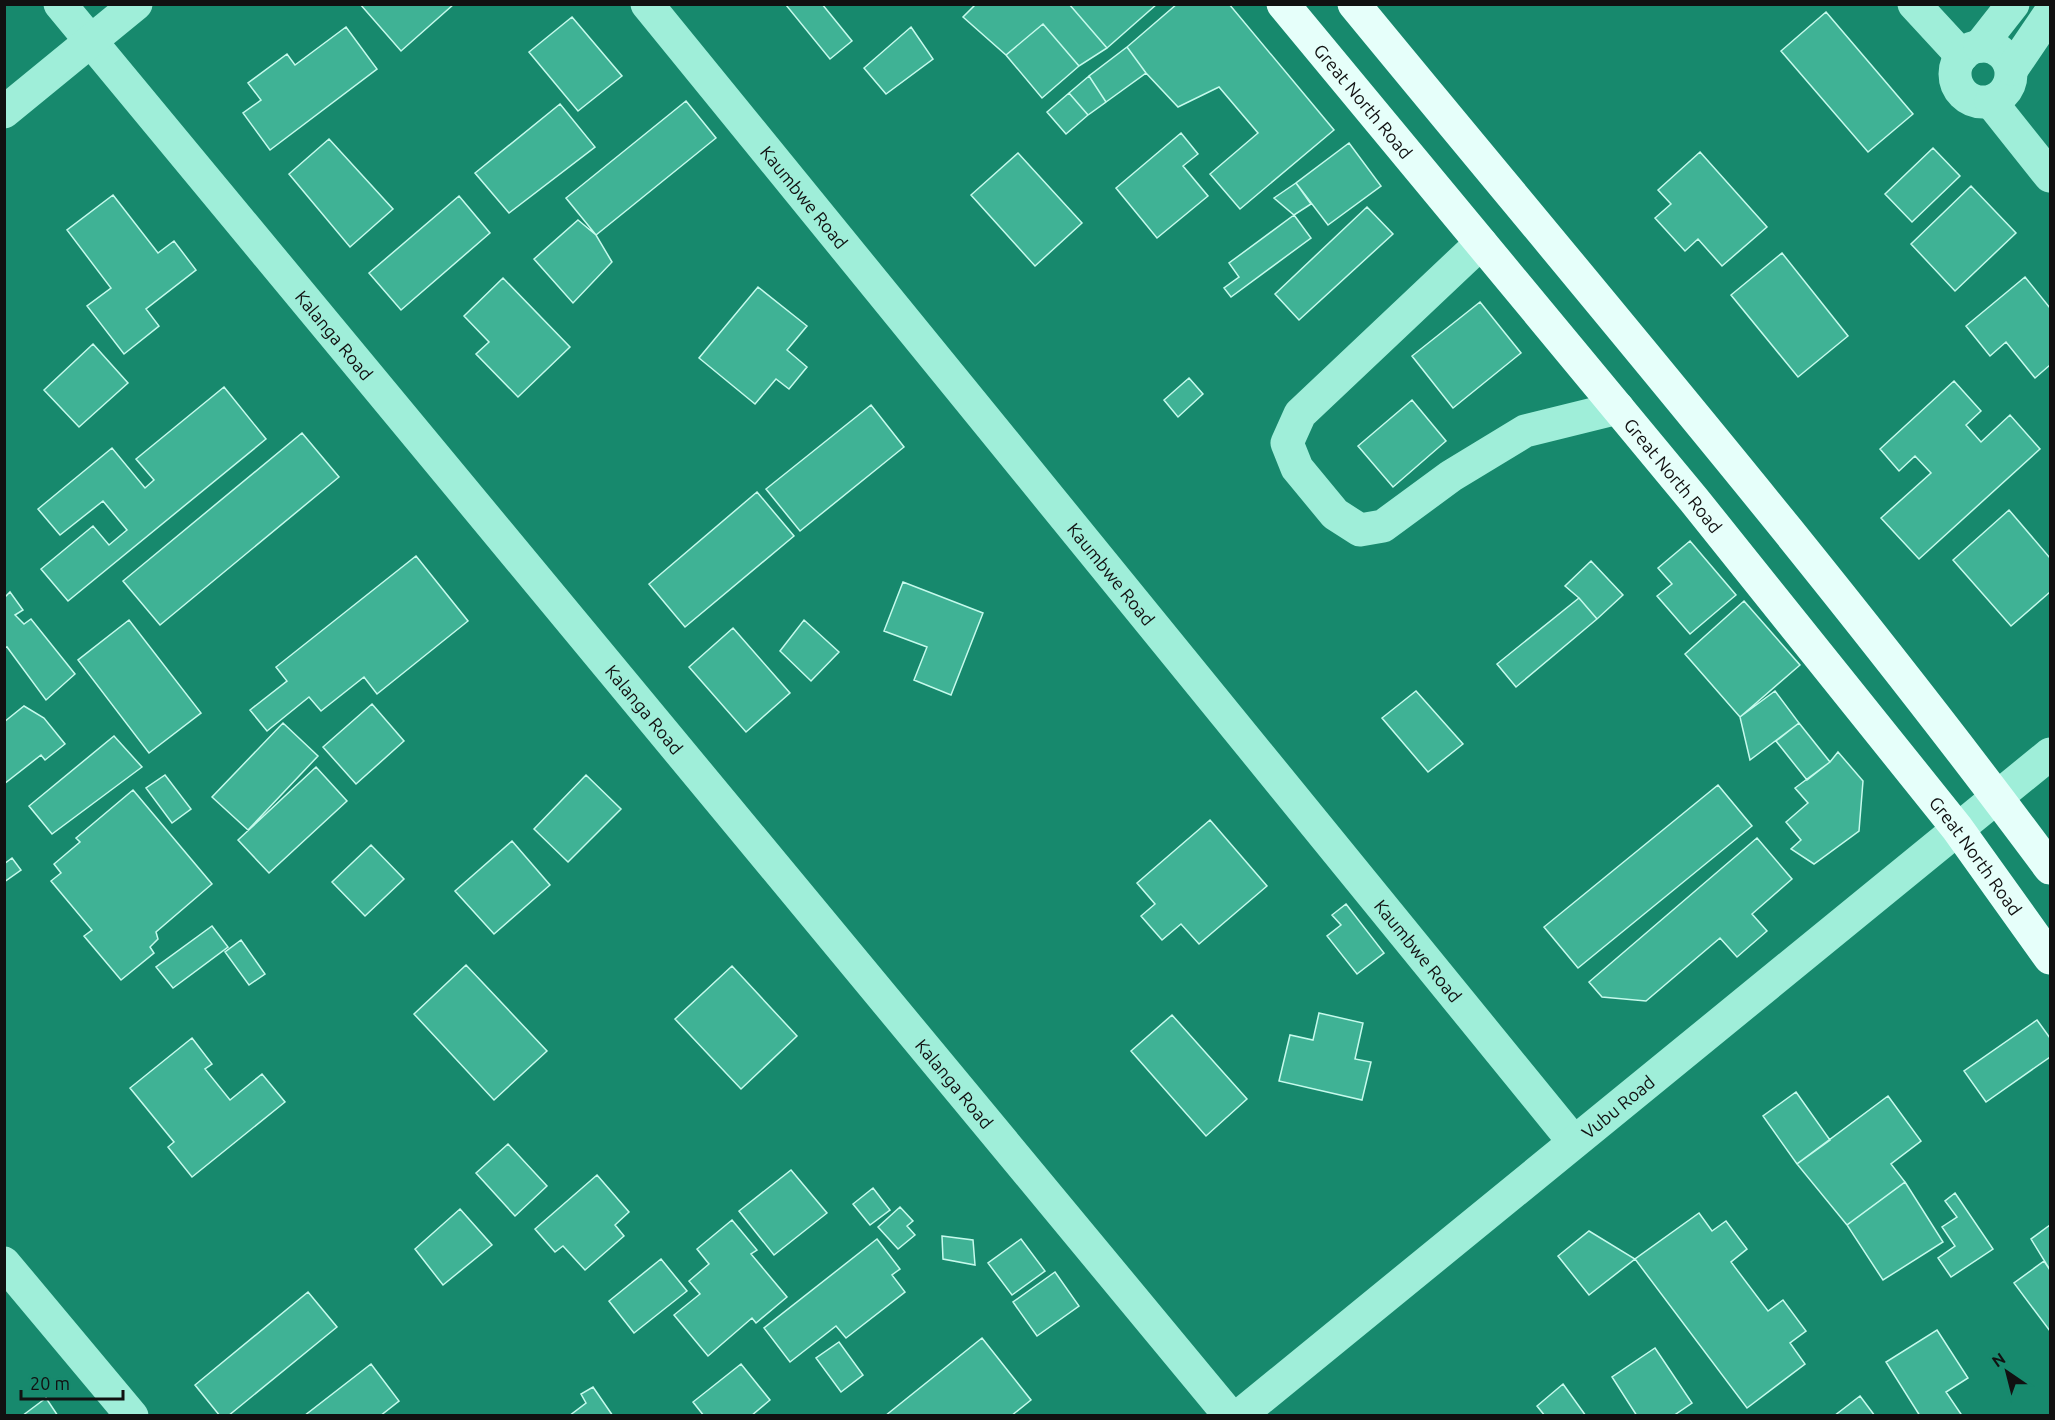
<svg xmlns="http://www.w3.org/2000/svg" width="2055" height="1420" font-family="Ubuntu,sans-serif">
<rect width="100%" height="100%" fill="#17896d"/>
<!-- building -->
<path fill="#3fb295" stroke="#c5faec" stroke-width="1.5" d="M360 4H454L401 51Z
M822 4 852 41 830 59 786 5Z
M976 4H1069L1107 48 1079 66 1043 24 1006 55 963 17Z
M1069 4H1157L1107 48Z
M1177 4H1229L1334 130 1240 209 1210 174 1258 133 1219 87 1178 107 1146 73 1127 47Z
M1826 12 1913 114 1868 152 1781 51Z
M572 17 622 76 578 111 529 52Z
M1043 24 1079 66 1042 98 1006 55Z
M346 27 377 69 270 150 243 113 261 100 248 83 287 54 295 65Z
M911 27 933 59 886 94 864 68Z
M1127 47 1146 73 1106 102 1089 76Z
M1089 76 1106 102 1088 115 1069 93Z
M1069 93 1088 115 1066 134 1047 112Z
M686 101 716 138 596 235 566 198Z
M560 104 595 147 509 213 475 173Z
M1181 133 1198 154 1183 166 1208 196 1157 238 1116 188Z
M329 139 393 209 350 247 289 174Z
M1349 143 1381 186 1328 225 1296 183Z
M1933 148 1960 176 1912 222 1885 194Z
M1700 152 1767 227 1722 266 1698 239 1685 251 1655 218 1671 204 1658 190Z
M1018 153 1082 223 1035 266 971 195Z
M1296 183 1311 204 1294 215 1274 198Z
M1971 186 2016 233 1955 291 1911 244Z
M113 195 158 253 174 241 196 270 146 309 159 326 124 354 87 306 111 288 67 230Z
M459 196 490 233 401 310 369 273Z
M1367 207 1393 234 1299 320 1275 294Z
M1294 215 1311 238 1231 297 1224 288 1239 277 1229 263Z
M578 220 596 235 612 262 573 303 534 259Z
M1782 253 1848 336 1798 377 1731 295Z
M2025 277 2050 308V365L2035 378 2006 342 1990 356 1966 326Z
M503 278 570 347 518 397 476 354 489 342 464 316Z
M758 287 807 326 787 350 807 367 789 389 776 379 755 404 699 358Z
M1480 302 1521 353 1453 408 1412 356Z
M93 344 128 383 79 427 44 390Z
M1189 378 1203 394 1178 417 1164 400Z
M1954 381 1981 411 1966 425 1981 442 2010 415 2040 449 1919 559 1881 518 1931 473 1915 456 1899 471 1880 449Z
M224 387 266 439 68 601 41 569 93 526 109 545 127 530 103 501 60 535 38 509 112 448 145 488 154 480 136 459Z
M1412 400 1446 441 1393 487 1358 446Z
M871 405 904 447 800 531 766 489Z
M302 433 339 477 160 625 123 581Z
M757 492 794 536 685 627 649 584Z
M2009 510 2050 558V592L2011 626 1953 560Z
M1690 541 1736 595 1690 634 1657 596 1672 584 1658 568Z
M416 556 468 621 377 694 364 677 321 711 309 697 267 731 250 710 287 681 276 667Z
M1591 561 1623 595 1597 619 1579 598 1565 586Z
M903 582 983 613 951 695 914 680 927 647 884 631Z
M10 592 23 610 15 615 24 624 31 619 75 674 46 700 7 647 4 648V598Z
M1579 598 1597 619 1516 687 1497 664Z
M1744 601 1800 665 1740 717 1685 654Z
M129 620 201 713 149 753 78 660Z
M804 620 839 652 811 681 780 651Z
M733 628 790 693 746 732 689 667Z
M1416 691 1463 744 1428 772 1382 718Z
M1775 691 1799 723 1750 760 1740 717Z
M372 704 404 741 356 784 323 747Z
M24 706 44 718 65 744 45 760 41 755 4 784V722Z
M283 723 318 756 248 830 212 797Z
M1799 723 1830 762 1807 780 1776 741Z
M114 736 142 767 52 834 29 806Z
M1838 752 1863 781 1859 831 1814 864 1791 849 1801 840 1786 822 1808 803 1795 788 1830 762Z
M316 767 347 801 269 873 238 840Z
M165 775 191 809 172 823 146 788Z
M586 775 621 809 568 862 534 829Z
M1718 785 1752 826 1578 968 1544 927Z
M133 790 212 884 156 932 158 939 150 947 154 953 121 980 84 936 92 930 51 881 61 873 54 864 80 842 76 838Z
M1210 820 1267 886 1199 944 1181 924 1162 940 1141 916 1155 904 1137 883Z
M1757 838 1792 879 1752 914 1767 931 1737 957 1720 938 1646 1001 1602 997 1589 982Z
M512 841 550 885 494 934 455 891Z
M371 845 404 879 365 916 332 882Z
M12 858 21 870 4 882V864Z
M1346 904 1384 953 1357 974 1327 936 1341 925 1332 915Z
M212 926 228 947 173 988 156 967Z
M241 940 265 974 249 985 225 952Z
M466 965 547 1051 494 1100 414 1014Z
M732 966 797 1036 741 1089 675 1019Z
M1319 1013 1363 1023 1355 1059 1371 1062 1362 1100 1279 1081 1290 1035 1313 1040Z
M1172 1015 1247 1099 1206 1136 1131 1051Z
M2037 1020 2050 1038V1057L1986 1102 1964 1071Z
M192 1038 212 1064 205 1069 230 1100 262 1074 285 1102 192 1177 168 1147 174 1142 130 1088Z
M1796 1092 1830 1140 1797 1164 1763 1116Z
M1888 1096 1921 1141 1891 1164 1905 1182 1847 1225 1797 1164Z
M508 1144 547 1186 515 1216 476 1173Z
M791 1170 827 1213 774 1255 739 1211Z
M597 1175 629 1212 615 1225 624 1236 585 1270 563 1246 555 1252 535 1229Z
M1905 1182 1943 1242 1883 1280 1847 1225Z
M873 1188 890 1210 870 1225 853 1204Z
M1955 1193 1993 1249 1951 1277 1938 1258 1955 1246 1942 1227 1957 1217 1945 1201Z
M900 1207 913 1221 907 1226 915 1235 898 1249 878 1227Z
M460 1209 492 1245 443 1285 415 1249Z
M1699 1213 1712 1231 1726 1221 1747 1249 1731 1262 1768 1311 1783 1300 1806 1331 1790 1343 1805 1364 1747 1408 1635 1259Z
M732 1220 757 1250 751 1254 787 1297 756 1323 752 1318 708 1356 674 1315 700 1294 689 1281 709 1264 697 1249Z
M2050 1225V1270L2031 1239Z
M1589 1231 1635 1259 1589 1295 1558 1256Z
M942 1236 973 1240 975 1265 943 1259Z
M877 1239 900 1269 892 1275 905 1292 846 1338 836 1326 790 1362 764 1328Z
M1021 1239 1045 1271 1012 1295 988 1263Z
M661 1259 687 1291 634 1333 609 1301Z
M2044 1261 2050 1270V1331L2014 1283Z
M1055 1272 1079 1306 1037 1336 1013 1302Z
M308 1292 337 1327 228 1416H220L195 1385Z
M1937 1330 1968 1378 1946 1392 1961 1414 1958 1416H1920L1886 1362Z
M982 1338 1031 1400 1011 1416H885Z
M839 1342 863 1375 841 1392 816 1358Z
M1655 1348 1692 1403 1673 1416H1637L1612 1377Z
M371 1364 399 1401 380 1416H304Z
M741 1364 770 1400 751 1416H704L693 1402Z
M1563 1384 1586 1416H1545L1537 1406Z
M593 1387 613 1416H569L586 1403 581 1394Z
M1860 1396 1875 1416H1834Z
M46 1398 58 1416H22Z"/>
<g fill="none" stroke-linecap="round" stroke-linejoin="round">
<!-- minor -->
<g stroke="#9feed9" stroke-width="33">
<path id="s1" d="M60 4 1230 1416"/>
<path id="s2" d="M647 4 1574 1142"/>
<path d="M1914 4 1962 56"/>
<circle cx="1983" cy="74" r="28"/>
<path d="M1980 46 2013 4"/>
<path d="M2012 69 2050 13"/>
<path d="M1991 102 2050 176"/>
<path d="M4 112 136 4"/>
<path d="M1481 243 1300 414 1287 443 1297 468 1335 514 1360 530 1383 526 1451 476 1525 431 1618 408"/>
<path d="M4 1263 132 1416"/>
<path id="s3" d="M1239 1416 2050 754"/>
</g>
<!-- major -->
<g stroke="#e6fffa" stroke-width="33">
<path id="s4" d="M1283 4 1694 500 1957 828 2050 958"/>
<path d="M1354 4C1589 290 1830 571 2050 868"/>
</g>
</g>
<g text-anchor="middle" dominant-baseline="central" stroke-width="4.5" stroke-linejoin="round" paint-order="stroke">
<!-- street labels -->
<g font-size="18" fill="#111" stroke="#17896d">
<text stroke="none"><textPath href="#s4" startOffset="126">Great North Road</textPath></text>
<text stroke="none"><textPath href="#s2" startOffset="249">Kaumbwe Road</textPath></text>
<text stroke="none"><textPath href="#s1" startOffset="430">Kalanga Road</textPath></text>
<text stroke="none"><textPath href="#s4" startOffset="612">Great North Road</textPath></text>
<text stroke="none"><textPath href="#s2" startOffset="735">Kaumbwe Road</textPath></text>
<text stroke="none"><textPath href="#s1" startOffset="916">Kalanga Road</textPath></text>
<text stroke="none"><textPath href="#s4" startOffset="1098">Great North Road</textPath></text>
<text stroke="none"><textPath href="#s2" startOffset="1221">Kaumbwe Road</textPath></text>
<text stroke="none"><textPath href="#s1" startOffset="1402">Kalanga Road</textPath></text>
<text stroke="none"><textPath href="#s3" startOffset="489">Vubu Road</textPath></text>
</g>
</g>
<!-- border -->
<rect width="2055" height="1420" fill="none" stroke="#111111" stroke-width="12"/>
<!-- north arrow -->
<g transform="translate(2007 1372) rotate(325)" stroke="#17896d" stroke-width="4.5" paint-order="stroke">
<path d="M0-4.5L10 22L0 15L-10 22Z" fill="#111111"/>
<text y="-9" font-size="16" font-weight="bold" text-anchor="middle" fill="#111111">N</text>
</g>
<!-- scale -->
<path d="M21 1390v9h102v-9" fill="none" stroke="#111111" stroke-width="3"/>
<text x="30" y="1390" font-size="18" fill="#111111" stroke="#17896d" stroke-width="4.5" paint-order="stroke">20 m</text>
</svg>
